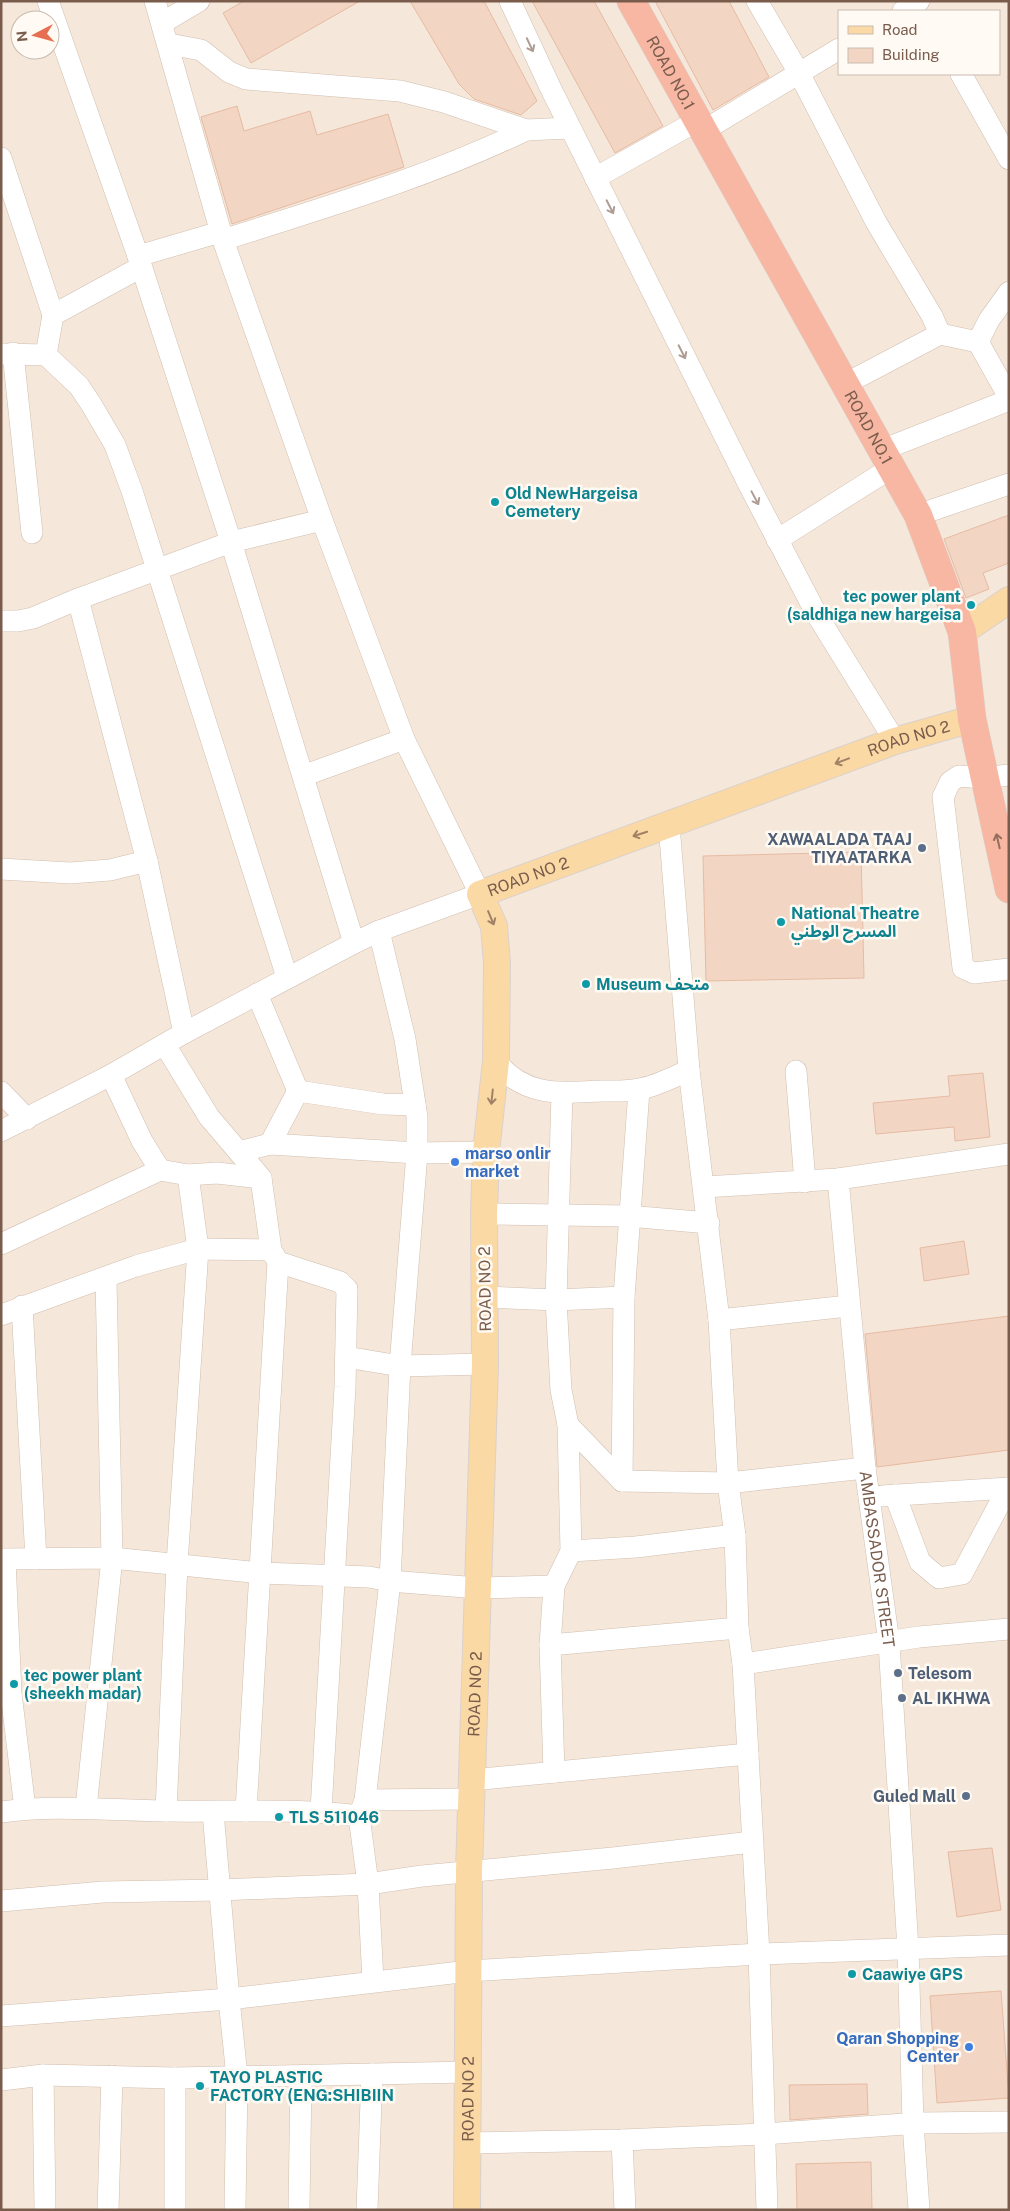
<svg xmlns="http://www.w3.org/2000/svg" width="1010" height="2211" font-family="'Public Sans','Noto Sans Arabic',sans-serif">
<rect width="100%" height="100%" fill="#fdf6ec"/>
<!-- residential -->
<path fill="#f5e8da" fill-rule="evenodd" d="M1 1H1009V2210H1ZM839 11H999V74H839ZM20 20H50V50H20Z"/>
<!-- building -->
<path fill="#f3d5c3" stroke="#e6bba3" d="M244 1H360L251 63 223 13Z
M410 1H484L537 101 521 115 474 99 459 84Z
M532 1H594L663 126 615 153Z
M655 1H729L769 77 713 110Z
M237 106 244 131 310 111 317 135 388 114 404 167 232 224 201 117Z
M1009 515V563L983 573 989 589 966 598 944 539Z
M861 852 864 978 706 981 703 856Z
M983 1073 990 1137 955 1141 954 1127 876 1134 873 1103 950 1096 948 1076Z
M964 1241 969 1274 924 1281 920 1248Z
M1009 1316V1450L877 1467 865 1334Z
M992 1848 1001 1910 957 1917 948 1852Z
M1001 1991 1009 2098 937 2103 930 1996Z
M867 2084 868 2114 790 2120 789 2085Z
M871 2162 872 2210H797L796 2164Z"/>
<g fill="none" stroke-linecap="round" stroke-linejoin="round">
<!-- minor casing -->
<g stroke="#d1beb0" stroke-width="22">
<g id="minor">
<path d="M48 1 138 256 231 542 354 943"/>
<path d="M510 1 551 89 750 487 817 615 895 741"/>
<path d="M757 1 799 73 876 222 932 316 940 334 978 342"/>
<path d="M903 11 919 1"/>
<path d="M162 23 199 1"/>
<path d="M169 44 201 50 229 72 246 79 400 91 444 102 526 130 570 128"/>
<path d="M961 74 1009 159"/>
<path d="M703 131 839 49"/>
<path d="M1 158 53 315"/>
<path d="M595 178 697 121"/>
<path d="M223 240C326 207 429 177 526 130"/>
<path d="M138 256 220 232"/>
<path d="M1009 292 989 320 978 342 1009 397"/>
<path d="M13 353 32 533"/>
<path d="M1 354 46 355 79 386 91 404 115 445 132 491 287 977"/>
<path d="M46 355 53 315 141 267"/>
<path d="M845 384 940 334"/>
<path d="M882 450 1009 400"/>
<path d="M918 515 1009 484"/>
<path d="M777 540 891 468"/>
<path d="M78 599 147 861"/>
<path d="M1 621H18L33 618 78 599 231 542 322 520"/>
<path d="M1009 775 983 778 959 776 950 782 943 797 963 968 974 973 1009 969"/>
<path d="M303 776 404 739"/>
<path d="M669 825 689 1070 719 1320 728 1483 735 1535 738 1628 743 1664 759 1954 767 2210"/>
<path d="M1 869 70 873 110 870 147 861 184 1033"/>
<path d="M257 994 298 1091"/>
<path d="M165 1045 209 1117 261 1178 271 1250 278 1262 246 1811"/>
<path d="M496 1061C523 1097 560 1093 601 1091 613 1091 627 1092 639 1089 657 1086 673 1077 689 1070"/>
<path d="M796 1071 805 1182"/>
<path d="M111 1075 142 1141 160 1170"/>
<path d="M298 1091 383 1104 415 1105"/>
<path d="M1 1092 27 1119"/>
<path d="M1 1131 111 1075 184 1033 354 943 379 931 480 894 404 739 322 520 223 240 155 1"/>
<path d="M270 1144 298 1091"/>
<path d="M239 1152 270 1144 417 1153 486 1152"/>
<path id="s1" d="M838 1179 865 1468 889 1643 908 1949 913 2123 919 2210"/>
<path d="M704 1187 838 1179 1009 1154"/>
<path d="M484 1214 628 1216 709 1223"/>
<path d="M1 1244 160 1170 188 1175 217 1173 261 1178"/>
<path d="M278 1262 340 1282 347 1289 345 1387 321 1811"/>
<path d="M485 1297 556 1300 624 1297"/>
<path d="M22 1306 36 1559"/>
<path d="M1 1315 136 1266 198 1249 271 1250"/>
<path d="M719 1320 848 1306"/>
<path d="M346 1357 400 1366 485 1364"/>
<path d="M568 1425 622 1481 728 1483 865 1468"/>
<path d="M622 1481 624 1297 639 1090"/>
<path d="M895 1495 920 1562 939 1578 962 1574 1008 1488"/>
<path d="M882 1496 1009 1488"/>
<path d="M571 1551 636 1547 735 1535"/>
<path d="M1 1559 112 1558 261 1573 369 1577 390 1581 478 1588 554 1586"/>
<path d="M5 1560 11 1693 25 1809"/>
<path d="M550 1645 738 1628"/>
<path d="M743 1664 919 1637 1009 1629"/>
<path d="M554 1772 550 1645 554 1586 571 1551 568 1425 561 1390 556 1300 562 1093"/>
<path d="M471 1780 748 1754"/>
<path d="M365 1800 471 1799"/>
<path d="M86 1808 112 1558 106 1279"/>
<path d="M166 1811 177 1564 198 1249 188 1175"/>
<path d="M1 1812C57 1804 113 1811 169 1811 232 1812 296 1808 359 1816"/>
<path d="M213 1812 229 1999 237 2077 235 2210"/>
<path d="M1 1901 103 1892 220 1890 368 1884 422 1876 613 1858 752 1842"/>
<path d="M373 1981 368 1884 359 1816 365 1800 390 1581 400 1366 417 1153V1117L405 1039 379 931"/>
<path d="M1 2016 229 1999 469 1971 759 1954 1009 1945"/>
<path d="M43 2075 45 2210"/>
<path d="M175 2078V2210"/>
<path d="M1 2080 43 2075 175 2078 468 2072"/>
<path d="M622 2140 625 2210"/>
<path d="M467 2143 622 2140 764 2134 919 2123 1009 2122"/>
<path d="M108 2210 112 2076"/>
<path d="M299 2210 301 2076"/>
<path d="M367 2210 372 2074"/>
</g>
</g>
<!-- major casing -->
<g stroke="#dad1cd" stroke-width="28">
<g id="major">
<path d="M962 632 1009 600"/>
<path id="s2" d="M467 2210 469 1871 485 1364 484 1214 486 1152 496 1061 497 963 494 926 480 894 895 741 972 719"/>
</g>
</g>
<!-- highway casing -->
<g stroke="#dad1cd" stroke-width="29">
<g id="highway">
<path id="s3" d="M631 1 918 515 962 632 972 719 1009 889"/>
</g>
</g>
<!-- minor -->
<use href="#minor" stroke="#fff" stroke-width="21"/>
<!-- major -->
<use href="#major" stroke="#fbd9a5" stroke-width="26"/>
<!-- highway -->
<use href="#highway" stroke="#f7b7a3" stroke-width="28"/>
</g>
<!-- one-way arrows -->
<defs><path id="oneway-shaft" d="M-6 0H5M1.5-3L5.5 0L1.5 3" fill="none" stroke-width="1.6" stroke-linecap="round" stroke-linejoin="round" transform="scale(1.25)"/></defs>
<g stroke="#af9d94">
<use href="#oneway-shaft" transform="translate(530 45) rotate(65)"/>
<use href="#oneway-shaft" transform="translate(610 207) rotate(63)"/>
<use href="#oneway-shaft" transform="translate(682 352) rotate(63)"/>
<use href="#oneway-shaft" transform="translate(755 498) rotate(62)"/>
</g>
<g stroke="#a18267">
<use href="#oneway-shaft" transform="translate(842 761) rotate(159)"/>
<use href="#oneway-shaft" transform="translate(640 834) rotate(162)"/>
<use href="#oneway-shaft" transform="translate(491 918) rotate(67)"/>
<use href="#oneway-shaft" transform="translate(492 1097) rotate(96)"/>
</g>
<use stroke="#936e5e" href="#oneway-shaft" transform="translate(998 841) rotate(-103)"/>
<!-- markers -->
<g fill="#0f9aa8" stroke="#fffaf3" stroke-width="2">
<circle cx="495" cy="502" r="5"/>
<circle cx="971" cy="605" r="5"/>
<circle cx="781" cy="922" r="5"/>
<circle cx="586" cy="984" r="5"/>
<circle cx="14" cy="1684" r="5"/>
<circle cx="279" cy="1817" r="5"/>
<circle cx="852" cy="1974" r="5"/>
<circle cx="200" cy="2086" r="5"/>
</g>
<g fill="#5c6f8a" stroke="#fffaf3" stroke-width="2">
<circle cx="922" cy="848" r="5"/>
<circle cx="898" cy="1673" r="5"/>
<circle cx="902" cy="1698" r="5"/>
<circle cx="966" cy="1796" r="5"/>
</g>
<g fill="#3f7fe0" stroke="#fffaf3" stroke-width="2">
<circle cx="455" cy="1162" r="5"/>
<circle cx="969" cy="2047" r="5"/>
</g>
<g text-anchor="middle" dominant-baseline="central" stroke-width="5" stroke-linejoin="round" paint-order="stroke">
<!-- street labels -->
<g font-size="16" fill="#7a5c4d" stroke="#fffaf3">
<text stroke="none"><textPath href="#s3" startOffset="82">ROAD NO.1</textPath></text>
<text stroke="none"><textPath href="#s3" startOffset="488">ROAD NO.1</textPath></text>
<text stroke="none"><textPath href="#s2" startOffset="1776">ROAD NO 2</textPath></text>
<text stroke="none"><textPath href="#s2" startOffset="1371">ROAD NO 2</textPath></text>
<text transform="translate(485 1289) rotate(-91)">ROAD NO 2</text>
<text stroke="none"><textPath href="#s1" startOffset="382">AMBASSADOR STREET</textPath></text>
<text stroke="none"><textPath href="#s2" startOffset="516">ROAD NO 2</textPath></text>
<text stroke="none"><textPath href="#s2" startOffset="111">ROAD NO 2</textPath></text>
</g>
<!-- culture labels -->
<g font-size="16" font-weight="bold" fill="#0d838f" stroke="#fffaf3" text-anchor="start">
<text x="505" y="493">Old NewHargeisa<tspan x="505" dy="18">Cemetery</tspan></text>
<text x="961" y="596" text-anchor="end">tec power plant<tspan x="961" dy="18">(saldhiga new hargeisa</tspan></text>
<text x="791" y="913">National Theatre<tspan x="791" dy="18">المسرح الوطني</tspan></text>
<text x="596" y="984">Museum متحف</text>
<text x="24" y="1675">tec power plant<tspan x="24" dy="18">(sheekh madar)</tspan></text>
<text x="289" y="1817">TLS 511046</text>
<text x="862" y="1974">Caawiye GPS</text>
<text x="210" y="2077">TAYO PLASTIC<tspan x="210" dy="18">FACTORY (ENG:SHIBIIN</tspan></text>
</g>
<!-- service labels -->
<g font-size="16" font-weight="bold" fill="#4e5e75" stroke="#fffaf3" text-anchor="end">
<text x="912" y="839">XAWAALADA TAAJ<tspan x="912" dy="18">TIYAATARKA</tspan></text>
<text x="908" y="1673" text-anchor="start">Telesom</text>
<text x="912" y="1698" text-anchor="start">AL IKHWA</text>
<text x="956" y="1796">Guled Mall</text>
</g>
<!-- shop labels -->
<g font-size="16" font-weight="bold" fill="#366cbe" stroke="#fffaf3" text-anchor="start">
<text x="465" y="1153">marso onlir<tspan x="465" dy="18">market</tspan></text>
<text x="959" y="2038" text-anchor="end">Qaran Shopping<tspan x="959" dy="18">Center</tspan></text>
</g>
</g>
<!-- border -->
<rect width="1010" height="2211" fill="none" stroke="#7a5c4d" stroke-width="5"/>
<!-- legend -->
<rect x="838" y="10" width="162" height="65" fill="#fffaf3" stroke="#cabbb1"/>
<rect x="848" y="26" width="25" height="8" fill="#fbd9a5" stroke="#cabbb1"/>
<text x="882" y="35" font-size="15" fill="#7a5c4d">Road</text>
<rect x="848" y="48" width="25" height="15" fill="#f3d5c3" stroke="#cabbb1"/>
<text x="882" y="60" font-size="15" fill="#7a5c4d">Building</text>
<!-- north arrow -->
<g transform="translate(35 35) rotate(264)"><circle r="24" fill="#fffaf3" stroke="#cabbb1"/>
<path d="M0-4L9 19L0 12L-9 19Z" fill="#e76f51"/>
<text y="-8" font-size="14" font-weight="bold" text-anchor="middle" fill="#7a5c4d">N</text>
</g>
</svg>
